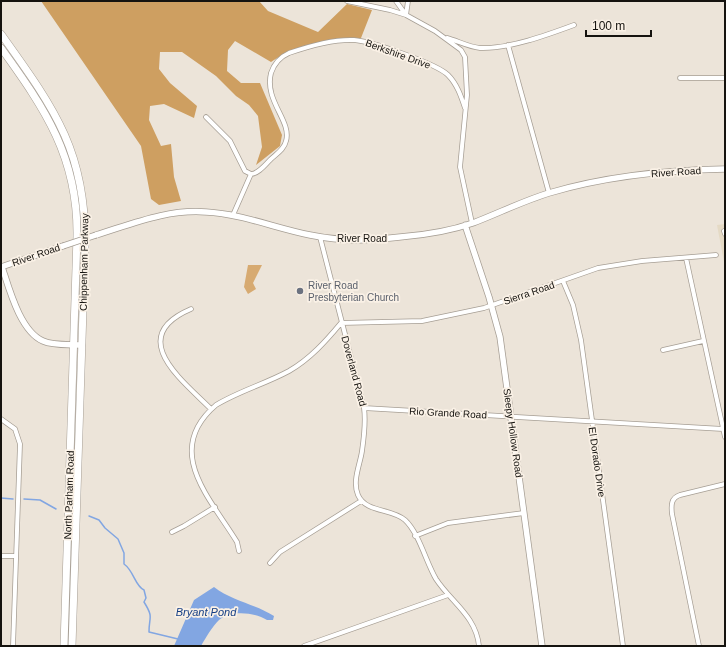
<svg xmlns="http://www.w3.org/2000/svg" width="726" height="647" font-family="Helvetica,sans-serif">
<rect width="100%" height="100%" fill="#ece4d9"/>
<!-- education -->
<path fill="#e5dac5" d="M725 224V267L717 225Z"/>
<!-- green -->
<path fill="#d7aa71" d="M248 265H262L253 283 256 289 248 294 244 287Z"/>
<!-- forest -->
<path fill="#ce9f61" d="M41 1H259L268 11 318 32 347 4 372 10 361 38C330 42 297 43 271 62L235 41 228 50 227 71 241 83H260L282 135 280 146 256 165 262 147 258 116 249 105 236 96 216 76 182 52H160L159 69 170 83 197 106 194 118 164 104 150 106 149 120 161 146 171 144 174 177 181 201 159 205 151 199 141 146Z"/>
<!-- water -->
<path fill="#82a6e2" d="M214 587C232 601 255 604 274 616L273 620H267C255 612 230 610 219 620 212 627 206 637 201 646H174L194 600Z"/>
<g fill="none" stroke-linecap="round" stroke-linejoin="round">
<!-- stream -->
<path stroke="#82a6e2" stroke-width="1.5" d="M1 498 13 499
M24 499 40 500 56 509
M89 516 99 520 105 528 118 539 124 553V564C134 571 135 586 144 590L146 598 144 602C154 618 149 616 149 632L178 639"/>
<!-- street casing -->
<g stroke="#a69e94" stroke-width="5.5">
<path id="street" d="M347 1 390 10 406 15 408 1
M396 1 406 15 435 31 461 50 465 57 467 95 460 167 472 223
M447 38C458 41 469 47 480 48 509 49 547 35 574 25
M508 45 549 193
M680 78H725
M206 117 230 141 245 171 251 174
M233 215 251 174C258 174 265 165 270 160 276 154 284 150 286 141 292 121 264 101 271 73 274 64 280 57 289 53 309 46 333 39 354 40 371 41 437 64 448 75 457 84 461 96 465 108
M724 231 725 234
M320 237 364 408C366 422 364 437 362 451 360 465 352 481 358 495 366 513 391 508 405 520 419 533 426 562 436 579 451 602 476 616 479 646
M686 258 725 437
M563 281 573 305 581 340 623 646
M191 309C125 337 182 380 211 409
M663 350 703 341
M364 408 723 429
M1 419 15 429 20 444 13 646
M172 532 184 526 215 507
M415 536 448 523 524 513
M239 551 237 542C211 499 162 451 216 405 239 391 265 384 289 371 310 359 326 341 341 323L422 321 484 308 598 268 642 261 716 255
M1 556H16
M270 563 280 552 361 501
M304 646 448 595
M699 646 672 514C671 505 671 498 680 495L725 484"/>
</g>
<!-- secondary casing -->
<g stroke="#a69e94" stroke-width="7">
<path id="secondary" d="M465 225 489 297 500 337 542 646
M96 235C132 224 167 209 206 212 242 214 275 228 310 235 339 241 371 241 400 237 425 235 450 231 473 223 499 213 523 201 549 193 606 176 666 170 725 169
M1 267 63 246
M2 267C9 288 20 331 43 341 54 346 70 344 82 345"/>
</g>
<!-- highway casing -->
<g stroke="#a69e94" stroke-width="8">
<path id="highway" d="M1 34C54 108 87 152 85 248L72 646
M1 48C45 109 78 157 77 236L64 646"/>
</g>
<!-- street -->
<use href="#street" stroke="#fff" stroke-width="4"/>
<!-- secondary -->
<use href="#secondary" stroke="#fff" stroke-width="5.5"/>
<!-- highway -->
<use href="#highway" stroke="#fff" stroke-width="7"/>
<!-- secondary-bridge casing -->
<g stroke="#a69e94" stroke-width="7" stroke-linecap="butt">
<path id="secondary-bridge" d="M63 246 96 235"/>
</g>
<!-- secondary-bridge -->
<use href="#secondary-bridge" stroke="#fff" stroke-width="5.5"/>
</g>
<!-- markers -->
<circle fill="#6b7280" stroke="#faf1e6" stroke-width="1.5" cx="300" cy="291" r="4"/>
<g text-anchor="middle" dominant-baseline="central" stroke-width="3.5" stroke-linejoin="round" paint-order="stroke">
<!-- street labels -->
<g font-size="10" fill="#15130f" stroke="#faf1e6">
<text transform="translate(398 54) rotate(20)">Berkshire Drive</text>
<text transform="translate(676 172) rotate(-4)">River Road</text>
<text x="362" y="238">River Road</text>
<text transform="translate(36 255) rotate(-19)">River Road</text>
<text transform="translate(84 262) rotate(-89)">Chippenham Parkway</text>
<text transform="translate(529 293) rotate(-19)">Sierra Road</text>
<text transform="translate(354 371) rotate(75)">Doverland Road</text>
<text transform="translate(448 413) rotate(3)">Rio Grande Road</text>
<text transform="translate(513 433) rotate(82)">Sleepy Hollow Road</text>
<text transform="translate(597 462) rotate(82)">El Dorado Drive</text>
<text transform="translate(69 495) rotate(-88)">North Parham Road</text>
</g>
<!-- worship labels -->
<g font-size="10" fill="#5b616d" stroke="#faf1e6" text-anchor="start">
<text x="308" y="285">River Road<tspan x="308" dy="12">Presbyterian Church</tspan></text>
</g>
<!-- water labels -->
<g font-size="11" font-style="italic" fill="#143e84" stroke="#faf1e6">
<text x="206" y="612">Bryant Pond</text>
</g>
</g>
<!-- border -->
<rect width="726" height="647" fill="none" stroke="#15130f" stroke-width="4"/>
<!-- scale -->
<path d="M586 30v6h65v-6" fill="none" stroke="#15130f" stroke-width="2"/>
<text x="592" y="30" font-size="12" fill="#15130f" stroke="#faf1e6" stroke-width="3" paint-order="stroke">100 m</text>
</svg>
